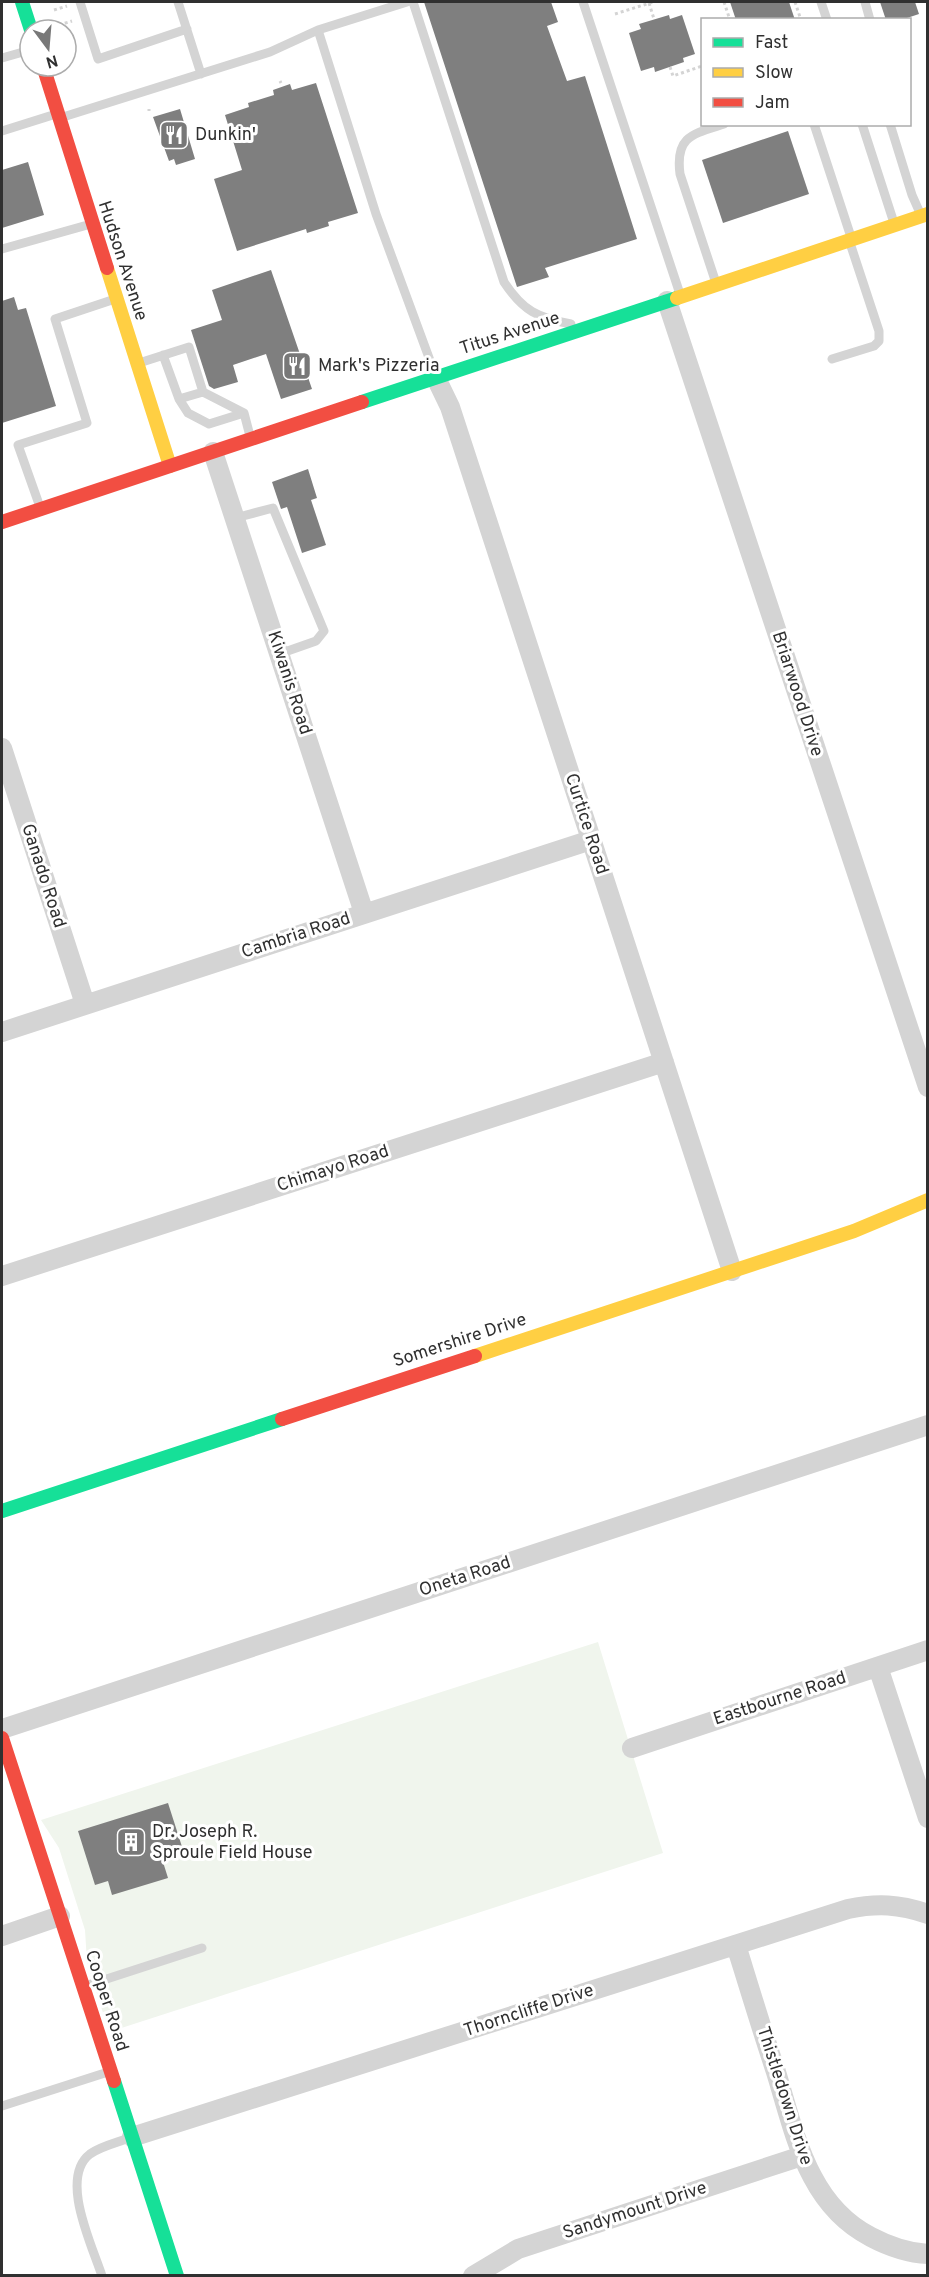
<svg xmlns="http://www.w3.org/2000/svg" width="929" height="2277" font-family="Overpass,sans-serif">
<rect width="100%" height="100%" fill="#fff"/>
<!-- green -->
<path fill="#f0f5ed" d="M598 1642 663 1853 109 2032 87 1962 85 1930 59 1848 41 1820Z"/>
<!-- building -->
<path fill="#7f7f7f" d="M424 2H551L558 22 547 26 567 81 585 76 637 239 545 268 549 277 517 287Z
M730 2H789L795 20H736Z
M880 2H915L919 14 901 20H886Z
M669 15 670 19 682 15 695 54 683 58 684 62 655 72 654 67 641 71 629 33 641 29 639 24Z
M316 83 358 213 328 222 329 226 307 233 306 229 237 251 214 179 242 170 225 115 249 107 248 103 274 95 273 90 290 84 292 90Z
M180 109 195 159 176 165 174 159 169 161 153 117Z
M788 131 809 194 723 223 702 160Z
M28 162 44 215 2 228V170Z
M271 270 312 389 281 399 266 354 233 365 238 382 214 389 209 386 191 330 222 320 212 290Z
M14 297 18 310 26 308 56 406 2 423V301Z
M308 469 317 498 311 500 326 545 302 553 287 507 281 509 272 482Z
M168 1803 184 1853 163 1862 168 1878 112 1895 108 1881 95 1885 78 1831Z"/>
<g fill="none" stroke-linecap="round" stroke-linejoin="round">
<!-- path -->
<path stroke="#d4d4d4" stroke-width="3" stroke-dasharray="3 3" stroke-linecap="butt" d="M724 2 730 20
M795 2 801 20
M649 3 654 19
M54 10 67 6
M615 14 653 2
M59 25 72 21
M670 67 673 76 702 66
M280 81 281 83
M149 109V111"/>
<!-- lane -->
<path stroke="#d4d4d4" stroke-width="9" d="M80 2 98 59 187 29
M178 2 201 74
M413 2 504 282C523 311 538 318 571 324
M583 2 680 294
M821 2 827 20
M865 2 870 20
M318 30 376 214 435 374
M2 58 30 50
M63 117 270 52 318 30 407 2
M814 124 851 237
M862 124 894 223
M890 124 912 195 920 213
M2 131 56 114
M2 249 91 224
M716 283 680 174C675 136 693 134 724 124
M163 355 179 399 188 413 209 424 244 413
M832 359 874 346 879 341V331L850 243
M139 363 189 347 203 392 244 413 250 436
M179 399 203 392
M40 507 18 445 87 423 55 319 115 299
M235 518 273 508 324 631 316 641 279 654
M85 1986 202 1948
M2 2106 108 2072
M102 2276C92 2245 59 2178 90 2154 101 2146 116 2143 129 2138"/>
<!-- street -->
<path stroke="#d4d4d4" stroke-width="20" d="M667 301 928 1087
M436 378 450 407 732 1271
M213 452 364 913
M2 748 85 1004
M2 1032 591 840
M2 1276 664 1062
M878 1667 928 1818
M2 1729 928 1425
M632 1748 928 1650
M2 1936 60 1916
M736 1945C749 1987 762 2030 776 2072 795 2134 808 2205 871 2237 888 2246 908 2253 928 2254
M132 2137 848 1909C877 1903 899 1904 928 1914
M473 2276 518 2249 802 2156"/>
<!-- fast -->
<path stroke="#16e098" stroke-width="14" d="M22 2 31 30
M362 402 677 298
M2 1511 282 1419
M114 2081 177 2276"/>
<!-- slow -->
<path stroke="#ffcf43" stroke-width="14" d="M107 268 170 466
M677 298 928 214
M475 1356 854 1231 928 1200"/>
<!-- jam -->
<path stroke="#f24e42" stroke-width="14" d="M43 66 107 268
M2 522 362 402
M282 1419 475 1356
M2 1738 114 2081"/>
</g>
<!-- icons -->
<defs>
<g id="restaurant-square" transform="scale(1.5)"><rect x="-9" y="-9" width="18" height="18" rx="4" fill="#787878" stroke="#fff"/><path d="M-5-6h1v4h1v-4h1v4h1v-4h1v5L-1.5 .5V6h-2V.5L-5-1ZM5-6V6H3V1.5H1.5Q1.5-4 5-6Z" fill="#fff"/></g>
<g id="building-square" transform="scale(1.5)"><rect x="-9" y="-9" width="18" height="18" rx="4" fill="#787878" stroke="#fff"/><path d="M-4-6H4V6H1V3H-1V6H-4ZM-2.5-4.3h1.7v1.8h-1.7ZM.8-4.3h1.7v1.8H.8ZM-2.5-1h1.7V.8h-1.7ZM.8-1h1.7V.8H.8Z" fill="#fff"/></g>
</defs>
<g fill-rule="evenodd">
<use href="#restaurant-square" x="174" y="135"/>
<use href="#restaurant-square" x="297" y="366"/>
<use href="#building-square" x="131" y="1842"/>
</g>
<g text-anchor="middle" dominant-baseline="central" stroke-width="6" stroke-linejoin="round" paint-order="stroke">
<!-- poi labels -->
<g font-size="18" fill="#303030" stroke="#fff" text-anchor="start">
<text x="195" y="135">Dunkin'</text>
<text x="318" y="366">Mark's Pizzeria</text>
<text x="152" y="1832">Dr. Joseph R.<tspan x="152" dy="21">Sproule Field House</tspan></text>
</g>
<!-- street labels -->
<g font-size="18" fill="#303030" stroke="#fff">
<text transform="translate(122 261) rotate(72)">Hudson Avenue</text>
<text transform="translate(510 334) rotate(-18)">Titus Avenue</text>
<text transform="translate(289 683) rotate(72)">Kiwanis Road</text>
<text transform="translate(797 694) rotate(72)">Briarwood Drive</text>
<text transform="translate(586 824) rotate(72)">Curtice Road</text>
<text transform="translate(43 876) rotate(72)">Ganado Road</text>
<text transform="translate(296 936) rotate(-18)">Cambria Road</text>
<text transform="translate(333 1169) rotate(-18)">Chimayo Road</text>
<text transform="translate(460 1341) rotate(-18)">Somershire Drive</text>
<text transform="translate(465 1577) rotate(-18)">Oneta Road</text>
<text transform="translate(780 1699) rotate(-18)">Eastbourne Road</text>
<text transform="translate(106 2001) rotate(72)">Cooper Road</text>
<text transform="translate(529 2011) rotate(-18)">Thorncliffe Drive</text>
<text transform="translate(784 2096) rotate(72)">Thistledown Drive</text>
<text transform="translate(635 2211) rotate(-18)">Sandymount Drive</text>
</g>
</g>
<!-- border -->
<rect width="929" height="2277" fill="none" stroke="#303030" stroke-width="6"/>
<!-- legend -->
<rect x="701" y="18" width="210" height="108" fill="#ffffff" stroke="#acacac" stroke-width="1.5"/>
<rect x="713" y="38" width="30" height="9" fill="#16e098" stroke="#acacac" stroke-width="1.5"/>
<text x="755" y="48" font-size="18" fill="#303030">Fast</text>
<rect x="713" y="68" width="30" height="9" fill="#ffcf43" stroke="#acacac" stroke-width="1.5"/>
<text x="755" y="78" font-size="18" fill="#303030">Slow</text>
<rect x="713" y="98" width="30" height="9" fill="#f24e42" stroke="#acacac" stroke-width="1.5"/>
<text x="755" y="108" font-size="18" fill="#303030">Jam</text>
<!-- north arrow -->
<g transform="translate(48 48) rotate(164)"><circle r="28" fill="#ffffff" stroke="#acacac" stroke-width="1.5"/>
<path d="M0-4.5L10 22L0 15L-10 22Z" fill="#787878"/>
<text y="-9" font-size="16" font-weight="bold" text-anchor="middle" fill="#303030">N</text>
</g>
</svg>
